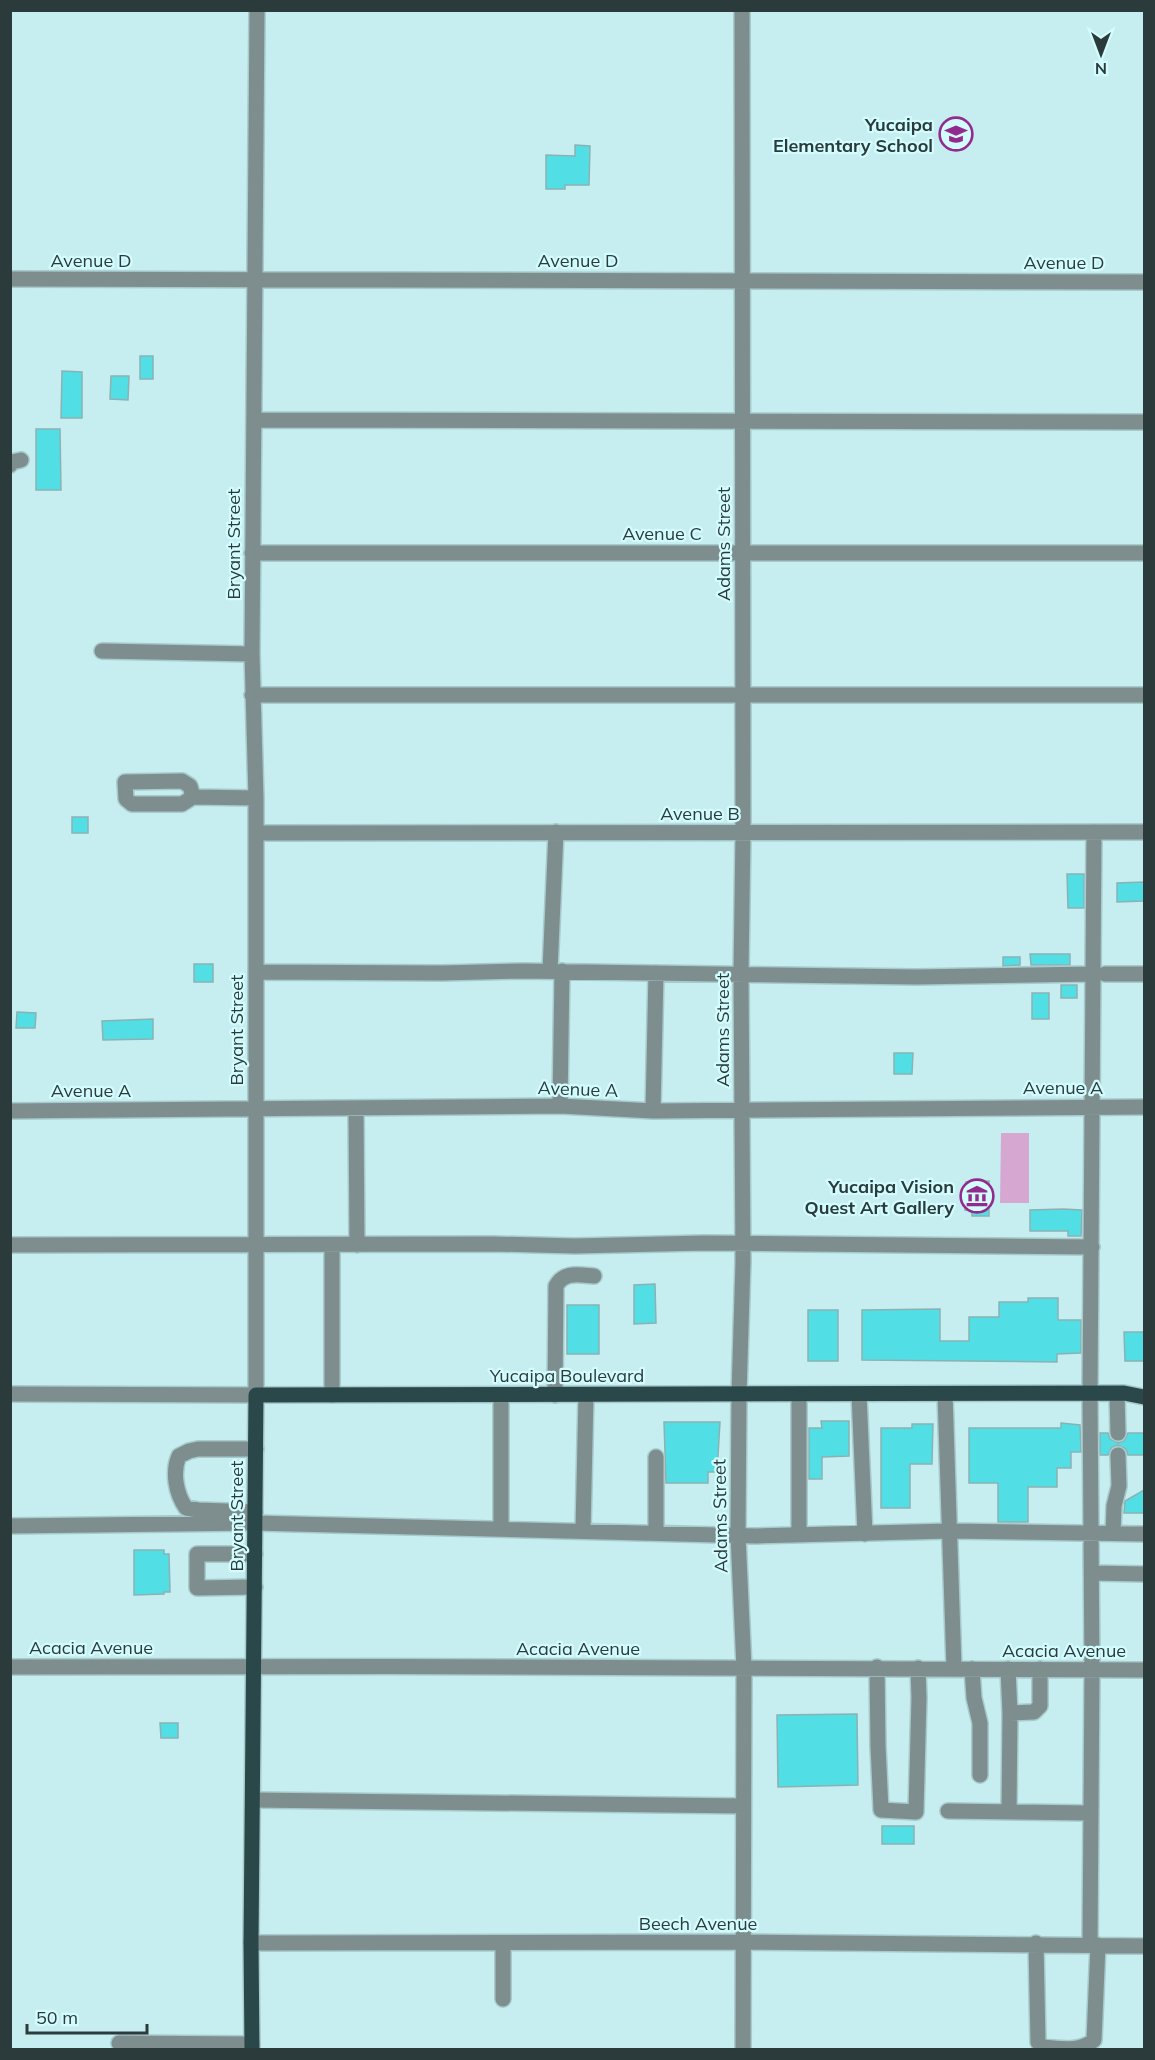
<svg xmlns="http://www.w3.org/2000/svg" width="1155" height="2060" font-family="Mulish,sans-serif">
<rect width="100%" height="100%" fill="#c6eef0"/>
<!-- green -->
<path fill="#d6a8d1" d="M1001 1133H1029V1203H1000Z"/>
<!-- building -->
<path fill="#52dee5" stroke="#8bb2b3" stroke-width="1.5" d="M575 145 590 146 589 185H565V189H546V155L575 156Z
M140 356H153V379H140Z
M62 371 82 372V418H61Z
M111 376H129L128 400 110 399Z
M36 429H60L61 490H36Z
M72 817H88V833H72Z
M1067 874H1084V908H1068Z
M1144 882V901L1117 902V883Z
M1030 954H1070V965H1031Z
M1003 957H1020V965L1003 966Z
M194 964H213V982H194Z
M1061 985H1077V998H1061Z
M1032 993H1049V1019H1032Z
M17 1012 36 1013 35 1028H16Z
M153 1019V1039L103 1040 102 1021Z
M894 1053H913L912 1074H894Z
M989 1181V1216H972V1211L965 1210 966 1182Z
M1063 1209 1082 1210 1081 1236H1068V1231H1030V1210Z
M655 1284 656 1323 634 1324V1285Z
M1028 1298H1058V1320H1081V1353L1057 1354V1362L862 1360V1310L940 1309V1341H969V1317H999V1302H1028Z
M567 1305H599V1354H567Z
M808 1310H838V1361H808Z
M1124 1332H1144V1361H1125Z
M821 1421H849V1456L822 1457V1479H809V1428H822Z
M664 1422H720L717 1472H708V1483H666Z
M1061 1423 1080 1425 1081 1452H1071V1468H1057V1487H1028V1522H998V1483H969V1428H1061Z
M912 1424H933L932 1464H910V1508H881V1428H912Z
M1100 1433H1108L1110 1439 1118 1443 1124 1441 1128 1433H1144V1455H1128L1126 1449 1118 1445 1112 1447 1108 1455H1100Z
M1144 1490V1513H1124L1125 1501Z
M134 1550H164V1554H169L170 1592H164V1594L134 1595Z
M857 1714 858 1785 778 1787 777 1715Z
M160 1723H178V1738H161Z
M882 1826H914V1844H882Z"/>
<g fill="none" stroke-linecap="round" stroke-linejoin="round">
<!-- minor casing -->
<g stroke="#a7cacc" stroke-width="18">
<path id="minor" d="M742 10 743 833 741 974 743 1261 739 1395 738 1535 744 1668 743 2050
M10 279 1144 282
M254 420 1144 422
M10 465 12 462 21 460
M252 553H1144
M102 651 252 654
M252 695H1144
M193 797 190 786 182 781 125 782 126 799 132 804H182L193 797 256 798
M256 833 1144 832
M550 971 556 832
M256 972 442 973 523 971 916 977 1093 974
M1105 974H1144
M560 1106 562 971
M356 1108 357 1245
M10 1111 560 1106 653 1111 1144 1107
M653 1111 656 973
M10 1245 493 1244 575 1246 704 1243 1092 1247
M10 1394 256 1395V798L252 654 257 10
M799 1394V1535
M859 1394 865 1534
M945 1394 954 1668
M1117 1394 1118 1433
M332 1395V1245
M555 1395 556 1286C564 1271 579 1275 594 1276
M656 1457V1533
M255 1512 198 1510 186 1508C176 1494 172 1472 179 1456L189 1451 198 1449H256
M10 1526 255 1523 756 1536 950 1531 1144 1534
M501 1529V1395
M583 1531 586 1395
M1113 1533 1114 1506 1119 1486 1118 1455
M255 1554H197V1588L255 1587
M1092 1573 1144 1574
M10 1667C388 1666 767 1666 1144 1670
M877 1667 878 1746 881 1810 916 1812 919 1698 918 1668
M972 1669 974 1698 980 1723V1775
M1008 1669 1010 1713 1009 1812
M1010 1713 1034 1712 1040 1706V1669
M253 1800 743 1806
M948 1811 1090 1813
M251 1943 743 1942 1144 1946
M1036 1943 1038 2042 1042 2047C1059 2048 1080 2053 1094 2040L1098 1945
M503 1944V1999
M1090 1945 1092 1670 1090 1394 1094 832
M119 2043 252 2044"/>
</g>
<!-- major casing -->
<g stroke="#a7cacc" stroke-width="18">
<path id="major" d="M252 2050 251 1943 256 1395 1124 1393 1144 1397"/>
</g>
<!-- minor -->
<use href="#minor" stroke="#7e8e8f" stroke-width="15"/>
<!-- major -->
<use href="#major" stroke="#2a484a" stroke-width="15"/>
</g>
<!-- icons -->
<defs>
<g id="school-ring" transform="scale(1.725)"><circle r="9.5" fill="#d3fcfe" stroke="#932b8f" stroke-width="1.5"/><path d="M0-5L7-2L0 1L-7-2ZM-4 1L0 2.5L4 1V4Q0 6-4 4Z" fill="#932b8f"/></g>
<g id="museum-ring" transform="scale(1.725)"><circle r="9.5" fill="#d3fcfe" stroke="#932b8f" stroke-width="1.5"/><path d="M0-6L6-3V-2H-6V-3ZM-5-1h2V3h-2ZM-1-1h2V3h-2ZM3-1h2V3H3ZM-6 4H6V6H-6Z" fill="#932b8f"/></g>
</defs>
<g fill-rule="evenodd">
<use href="#school-ring" x="956" y="134"/>
<use href="#museum-ring" x="977" y="1196"/>
</g>
<g text-anchor="middle" dominant-baseline="central" stroke-width="4.5" stroke-linejoin="round" paint-order="stroke">
<!-- poi labels -->
<g font-size="18" font-weight="bold" fill="#2b3b3c" stroke="#d3fcfe" text-anchor="end">
<text x="933" y="124">Yucaipa<tspan x="933" dy="21">Elementary School</tspan></text>
<text x="954" y="1186">Yucaipa Vision<tspan x="954" dy="21">Quest Art Gallery</tspan></text>
</g>
<!-- street labels -->
<g font-size="18" fill="#2b3b3c" stroke="#d3fcfe">
<text x="91" y="260">Avenue D</text>
<text x="578" y="260">Avenue D</text>
<text x="1064" y="262">Avenue D</text>
<text x="662" y="533">Avenue C</text>
<text transform="translate(233 544) rotate(-90)">Bryant Street</text>
<text transform="translate(723 544) rotate(-90)">Adams Street</text>
<text x="700" y="813">Avenue B</text>
<text transform="translate(236 1030) rotate(-90)">Bryant Street</text>
<text transform="translate(722 1030) rotate(-90)">Adams Street</text>
<text x="1063" y="1087">Avenue A</text>
<text transform="translate(578 1089) rotate(2)">Avenue A</text>
<text x="91" y="1090">Avenue A</text>
<text x="567" y="1375">Yucaipa Boulevard</text>
<text transform="translate(236 1516) rotate(-90)">Bryant Street</text>
<text transform="translate(720 1516) rotate(-91)">Adams Street</text>
<text x="91" y="1647">Acacia Avenue</text>
<text x="578" y="1648">Acacia Avenue</text>
<text x="1064" y="1650">Acacia Avenue</text>
<text x="698" y="1923">Beech Avenue</text>
</g>
</g>
<!-- border -->
<rect width="1155" height="2060" fill="none" stroke="#2b3b3c" stroke-width="24"/>
<!-- north arrow -->
<g transform="translate(1101 54) rotate(180)" stroke="#d3fcfe" stroke-width="4.5" paint-order="stroke">
<path d="M0-4.5L10 22L0 15L-10 22Z" fill="#2b3b3c"/>
<text y="-9" font-size="16" font-weight="bold" text-anchor="middle" fill="#2b3b3c">N</text>
</g>
<!-- scale -->
<path d="M27 2024v9h120v-9" fill="none" stroke="#2b3b3c" stroke-width="3"/>
<text x="36" y="2024" font-size="18" fill="#2b3b3c" stroke="#d3fcfe" stroke-width="4.5" paint-order="stroke">50 m</text>
</svg>
